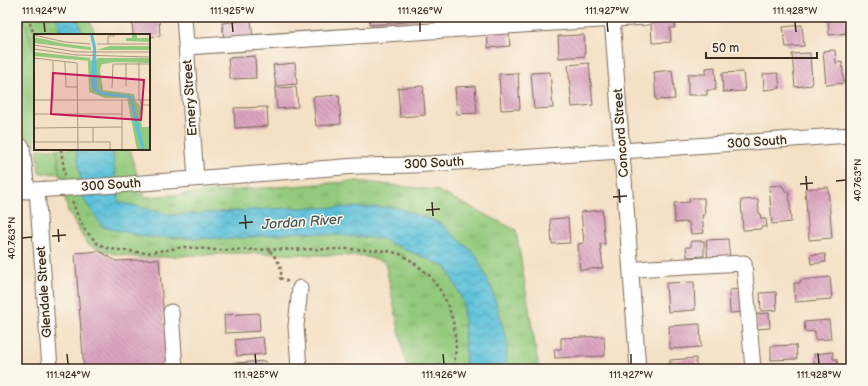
<svg xmlns="http://www.w3.org/2000/svg" width="868" height="386" font-family="'Balsamiq Sans',sans-serif">
<defs>
<pattern id="park-tufts" width="24" height="20" patternUnits="userSpaceOnUse"><rect width="24" height="20" fill="#92c97c"/><path d="M3 7l-1-3M5 7V3M7 7l1-3M15 17l-1-3M17 17v-4M19 17l1-3" fill="none" stroke="#78a365"/></pattern>
<pattern id="water-waves" width="16" height="10" patternUnits="userSpaceOnUse"><rect width="16" height="10" fill="#5bc1d9"/><path d="M0 5q4-4 8 0t8 0" fill="none" stroke="#4c9daf"/></pattern>
<pattern id="building-back-hatch" width="6" height="6" patternUnits="userSpaceOnUse"><rect width="6" height="6" fill="#dca5c1"/><path d="M-1 5l2 2M0 0l6 6M5-1l2 2" fill="none" stroke="#b4879c"/></pattern>
</defs>
<rect width="100%" height="100%" fill="#fbf7ec"/>
<filter id="ink" filterUnits="userSpaceOnUse"><feTurbulence type="fractalNoise" baseFrequency=".025" numOctaves="2"/><feDisplacementMap in="SourceGraphic" scale="8" xChannelSelector="R" yChannelSelector="G"/><feConvolveMatrix kernelMatrix="1 2 1 2 8 2 1 2 1" color-interpolation-filters="sRGB"/></filter>
<filter id="wash" filterUnits="userSpaceOnUse"><feTurbulence type="fractalNoise" baseFrequency=".012" numOctaves="4" result="noise"/><feDisplacementMap in="SourceGraphic" scale="16" xChannelSelector="R" yChannelSelector="G"/><feGaussianBlur stdDeviation="0.9" result="paint"/><feColorMatrix in="noise" values="0 0 0 0 0 0 0 0 0 0 0 0 0 0 0 0 0 1.4 0 .05"/><feComposite in="paint" operator="in"/></filter>
<g filter="url(#wash)">
<rect width="100%" height="100%" fill="#f4e0c5"/>
<!-- grass -->
<path fill="#92c97c" stroke="#667a4d" d="M17 17H25L35 50V146L17 129V82L18 81 17 63Z
M38 149H58L60 174 39 173Z"/>
<!-- park -->
<path fill="url(#park-tufts)" stroke="#667a4d" d="M23 17H89L95 35H35V53Z
M57 149H130L136 171 145 197 357 181 436 190 516 230 539 369H407L385 262 363 256 240 253 140 258 111 253 87 244 68 211 60 178Z"/>
<!-- water -->
<path fill="url(#water-waves)" stroke="#4b767c" d="M56 17H77L83 35H60L58 22Z
M76 149H112L119 202 171 215 285 208 395 207 440 223 476 255 493 292 507 342 506 369H466L465 345 463 301 446 267 381 239 302 232 231 239 147 237 103 227 84 200Z"/>
<g id="blocks">
<!-- building -->
<path fill="url(#building-back-hatch)" d="M132 17H159L160 36 149 37V35H133Z
M369 17H418V21L370 25Z
M828 17H846L847 33 829 35Z
M251 20 253 38 224 41 222 23Z
M675 21V28H670L671 42 652 43 651 23Z
M508 25 510 46 488 48 487 27Z
M802 25 804 46 786 47 783 27Z
M584 35 585 56 559 58 558 36Z
M835 50 836 63 842 62 844 83 826 85 823 51Z
M810 53 812 85 795 87 792 54Z
M255 56 256 78 230 79 228 58Z
M295 63 297 84 276 86 273 65Z
M589 63 593 105 572 107 568 65Z
M715 67 716 90H707V95H688V74H706V68Z
M672 70 675 99 656 100 654 72Z
M550 72 553 108 534 109 531 73Z
M743 72 745 91 723 92 722 73Z
M518 73 520 109 501 110 499 74Z
M778 73 780 88 764 90 763 74Z
M423 86 425 115 400 117 398 88Z
M475 86 477 113 457 114 455 87Z
M296 87 298 107 277 109 275 88Z
M339 95 341 124 316 126 313 97Z
M267 107 268 126 235 128 234 108Z
M782 185 783 188H784L785 192 789 191 791 222 772 224 769 186Z
M828 187 832 238 809 240 805 189Z
M689 198H704L705 215H702L704 233 691 234 689 222 675 223 674 203 690 202Z
M758 199 759 213H760L761 219H766L767 227H761V229L743 230 741 200Z
M602 210 605 244H600L603 268 580 270 578 244 584 243 581 212Z
M568 218 570 243 552 244 550 219Z
M728 239 730 260 708 262 706 240Z
M691 241H704V256L687 257 686 247H691Z
M99 251 116 261 159 259 168 369H84L75 253Z
M825 254 826 262 811 264 810 255Z
M830 277 832 299 795 302 794 283H800V280Z
M694 282 695 310 668 312 666 283Z
M746 289 747 312 730 313 729 290Z
M776 292 777 310 761 311 760 293Z
M259 313 260 331 225 333 224 315Z
M769 313 770 328 757 329 756 314Z
M829 320 831 339 815 340V331L805 332 804 322Z
M700 324 701 347 670 349 669 326Z
M604 336 605 356 555 358 554 349H561V338Z
M263 337 265 354 237 356 235 340Z
M796 345 797 359 771 360V346Z
M833 352V359H837L838 366H833L834 369H815L814 354Z
M696 358V369H670V360Z
M266 361 267 369H237L236 363Z"/>
</g>
</g>
<g filter="url(#ink)">
<use href="#blocks" fill-opacity="0" stroke="#7c6a58" stroke-width="1"/>
<g fill="none" stroke-linecap="round" stroke-linejoin="round">
<!-- minor casing -->
<g stroke="#7c6a58" stroke-width="17">
<path id="minor" d="M184 17 196 178
M612 17 638 369
M186 47 646 17
M17 144 22 147 27 191
M37 190 50 369
M17 191 118 185 356 166 414 165 604 152 622 151 851 135
M631 270 650 268 744 263 753 369
M171 312 175 369
M299 369 296 326 300 288"/>
</g>
<!-- path -->
<path stroke="#7c6a58" stroke-width="2.5" stroke-dasharray="3 3" stroke-linecap="butt" d="M28 17 35 38
M61 149 65 175
M72 201 78 216 85 230 98 244 110 249 146 253 184 247 217 250 351 249 388 251 400 254 409 259 429 275 440 290 446 301 451 314 454 326 456 345 454 369
M270 251C276 258 284 268 280 278L289 282"/>
<!-- minor -->
<use href="#minor" stroke="#fff" stroke-width="15"/>
</g>
</g>
<!-- ticks -->
<path fill="none" stroke="#3b2a1e" stroke-width="1.5" d="M44 22 45 32M232 22 233 32M420 22V32M607 22 608 32M795 22 796 32M806 176 807 190M836 181 846 180M800 184 813 183M619 189 620 203M613 197 627 196M432 202 433 216M426 210 440 209M245 215 246 229M239 223 253 222M58 229 59 242M52 236 66 235M22 238 32 237M67 354 68 364M255 354 256 364M443 354 444 364M631 354V364M818 354 819 364"/>
<g text-anchor="middle" dominant-baseline="central" stroke-width="3" stroke-linejoin="round" paint-order="stroke">
<!-- street labels -->
<g font-size="13" fill="#3b2a1e" stroke="#fbf7ec">
<text transform="translate(190 98) rotate(-94)">Emery Street</text>
<text transform="translate(621 133) rotate(-94)">Concord Street</text>
<text transform="translate(757 142) rotate(-4)">300 South</text>
<text transform="translate(434 163) rotate(-3)">300 South</text>
<text transform="translate(111 185) rotate(-4)">300 South</text>
<text transform="translate(44 292) rotate(-94)">Glendale Street</text>
</g>
<!-- water labels -->
<g font-size="14" font-style="italic" fill="#455756" stroke="#fbf7ec">
<text transform="translate(302 222) rotate(-4)">Jordan River</text>
</g>
</g>
<!-- overview -->
<g transform="translate(34 34)">
<rect width="116" height="116" fill="#f4e0c5"/>
<path d="M98 0H103V4H116V8L92 7V4H98ZM0 3 32 10 57 13V16L0 9ZM76 12H116V16H62ZM0 18 56 24V27L0 22ZM63 24H116V29L81 28 64 31ZM102 67 108 74 106 83 108 93H116V116H113L110 107Z" fill="#92c97c"/>
<path d="M69 24 66 36 69 56 100 60 114 116H103L93 64H71L55 58 54 27Z" fill="#92c97c"/>
<path d="M56 0H59L62 13 63 55 69 58 98 62 111 116H108L102 96 96 64 67 61 59 56 57 47 59 14Z" fill="#5bc1d9"/>
<path fill="none" stroke="#aa9782" stroke-width="1" d="M0 1 31 8 56 10M63 10H116M74 10V2H81M0 11 43 18H116M0 15 43 21 116 23M0 24 43 29 44 116M31 28 32 53H43M105 29V66M92 52V29M78 54 79 30H116M19 65V27M0 66H116M88 66V116M106 66 107 71H116M0 80H88M59 93V108M0 94 88 93M0 108H76V116"/>
<path fill="#c2185b" fill-opacity="0.15" stroke="#c2185b" stroke-width="2" d="M19 39 110 46 107 86 17 80Z"/>
<rect width="116" height="116" fill="none" stroke="#3b2a1e" stroke-width="2"/>
</g>
<!-- margin -->
<rect width="868" height="386" fill="none" stroke="#fbf7ec" stroke-width="44"/>
<!-- scale -->
<path d="M706 52v6h111v-6" fill="none" stroke="#3b2a1e" stroke-width="2"/>
<text x="712" y="52" font-size="12" fill="#3b2a1e" stroke="#fbf7ec" stroke-width="3" paint-order="stroke">50 m</text>
<rect x="22" y="22" width="824" height="342" fill="none" stroke="#3b2a1e" stroke-width="1.5"/>
<g font-size="10" text-anchor="middle" fill="#3b2a1e">
<text x="44" y="14">111.924°W</text>
<text x="232" y="14">111.925°W</text>
<text x="420" y="14">111.926°W</text>
<text x="607" y="14">111.927°W</text>
<text x="795" y="14">111.928°W</text>
<text transform="translate(857 180) rotate(-90)" y="4">40.763°N</text>
<text transform="translate(11 238) rotate(-90)" y="4">40.763°N</text>
<text x="68" y="378">111.924°W</text>
<text x="256" y="378">111.925°W</text>
<text x="444" y="378">111.926°W</text>
<text x="631" y="378">111.927°W</text>
<text x="819" y="378">111.928°W</text>
</g>
</svg>
